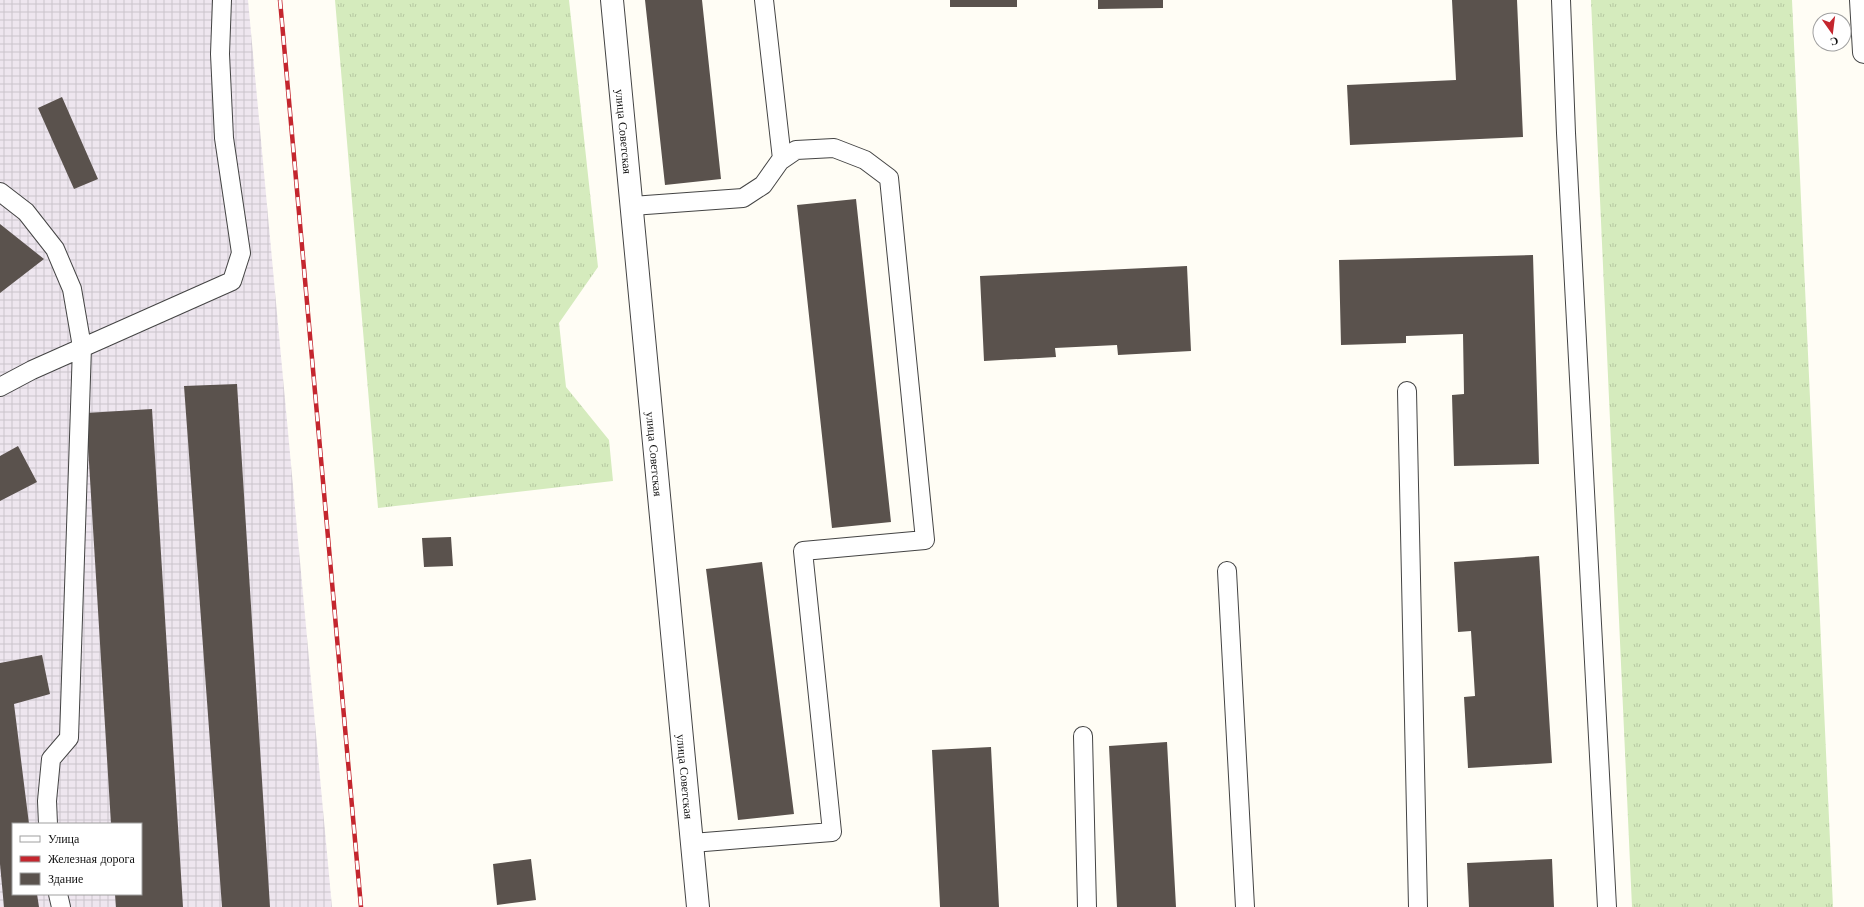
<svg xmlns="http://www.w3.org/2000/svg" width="1864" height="907" font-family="'Libre Baskerville',serif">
<defs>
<pattern id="industrial-grid" width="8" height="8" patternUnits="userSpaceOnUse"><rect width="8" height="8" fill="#eee6ef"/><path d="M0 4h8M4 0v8" fill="none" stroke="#cbc4cc"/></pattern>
<pattern id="grass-tufts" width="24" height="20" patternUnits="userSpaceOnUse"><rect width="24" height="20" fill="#d5ebbd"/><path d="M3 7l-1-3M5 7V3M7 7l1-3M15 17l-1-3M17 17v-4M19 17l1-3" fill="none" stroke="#b6c8a1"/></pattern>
</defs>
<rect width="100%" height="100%" fill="#fffdf5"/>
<!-- industrial -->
<path fill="url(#industrial-grid)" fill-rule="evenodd" d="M0 0H248L332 907H0ZM13 824H141V894H13Z"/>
<!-- grass -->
<path fill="url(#grass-tufts)" d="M335 0H569L598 267 559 323 566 387 609 440 613 481 378 508Z
M1591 0H1792L1833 907H1632Z"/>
<!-- building -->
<path fill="#5a524d" d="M645 0H702L721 179 665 185Z
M950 0H1017V7H950Z
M1098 0H1163V8L1098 9Z
M1452 0H1517L1523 137 1350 145 1347 85 1456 80Z
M62 97 98 179 74 189 38 108Z
M856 199 891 522 832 528 797 205Z
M0 224 44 259 0 293Z
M1533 255 1539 464 1454 466 1452 395 1464 394 1463 334 1406 336V343L1341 345 1339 260Z
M1187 266 1191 351 1118 355 1117 345 1055 348 1056 357 984 361 980 276Z
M237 384 270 907H222L184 386Z
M152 409 183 907H116L115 894H141V824H111L86 413Z
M18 446 37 482 0 501V456Z
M451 537 453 566 424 567 422 538Z
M1539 556 1552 763 1468 768 1464 697 1475 696 1471 631 1458 632 1454 562Z
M762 562 794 814 738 820 706 569Z
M42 655 50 694 14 704 29 824H13V894H37L39 907H4L0 864V663Z
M1167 742 1176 907H1117L1109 746Z
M991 747 999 907H940L932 750Z
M531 859 536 900 497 905 493 864Z
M1552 859 1554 907H1469L1467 863Z"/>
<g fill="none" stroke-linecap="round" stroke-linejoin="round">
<!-- service casing -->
<g stroke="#444" stroke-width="20">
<path id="service" d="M764 0 782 159
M1561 0 1566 133 1607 907
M0 192 26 212 55 249 72 289 82 347 69 738 51 759 47 801 48 824
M632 206 743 198 763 185 780 161 796 150 834 148 865 160 889 178 925 540 803 551 832 832 692 843
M0 387 32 370 232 281 241 253 224 138 220 54 222 0
M1407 391 1418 907
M1227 571 1245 907
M1083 736 1087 907
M58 894 61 907"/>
</g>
<!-- minor casing -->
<g stroke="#444" stroke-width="24">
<g id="minor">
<path id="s1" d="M612 0 698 907"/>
</g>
</g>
<!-- tertiary casing -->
<g stroke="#444" stroke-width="24">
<path id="tertiary" d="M1861 0 1864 52"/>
</g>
<!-- service -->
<use href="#service" stroke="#fff" stroke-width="18"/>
<!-- minor -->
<use href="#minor" stroke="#fff" stroke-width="22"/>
<!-- tertiary -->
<use href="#tertiary" stroke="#fff" stroke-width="22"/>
<!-- rail casing -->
<g stroke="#c4262e" stroke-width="4.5">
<path id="rail" d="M280 0 361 907"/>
</g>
<!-- rail -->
<use href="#rail" stroke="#fff" stroke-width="3" stroke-dasharray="9" stroke-linecap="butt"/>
</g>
<g text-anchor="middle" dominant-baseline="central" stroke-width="4" stroke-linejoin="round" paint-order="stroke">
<!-- street labels -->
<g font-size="12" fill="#111" stroke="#fff">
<text stroke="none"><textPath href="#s1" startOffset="132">улица Советская</textPath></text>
<text stroke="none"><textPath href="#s1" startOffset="456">улица Советская</textPath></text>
<text stroke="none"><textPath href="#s1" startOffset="780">улица Советская</textPath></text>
</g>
</g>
<!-- legend -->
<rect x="12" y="823" width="130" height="72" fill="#ffffff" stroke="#a0a0a0"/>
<rect x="20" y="836" width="20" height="6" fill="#ffffff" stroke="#a0a0a0"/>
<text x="48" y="843" font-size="12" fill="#111111">Улица</text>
<rect x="20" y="856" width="20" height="6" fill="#c4262e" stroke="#a0a0a0"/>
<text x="48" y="863" font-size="12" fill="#111111">Железная дорога</text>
<rect x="20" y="873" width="20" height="12" fill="#5a524d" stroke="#a0a0a0"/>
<text x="48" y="883" font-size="12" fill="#111111">Здание</text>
<!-- north arrow -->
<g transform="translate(1832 32) rotate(166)"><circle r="19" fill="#ffffff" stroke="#a0a0a0"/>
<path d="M0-3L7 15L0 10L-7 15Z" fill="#c4262e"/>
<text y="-6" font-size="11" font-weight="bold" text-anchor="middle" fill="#111111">С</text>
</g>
</svg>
